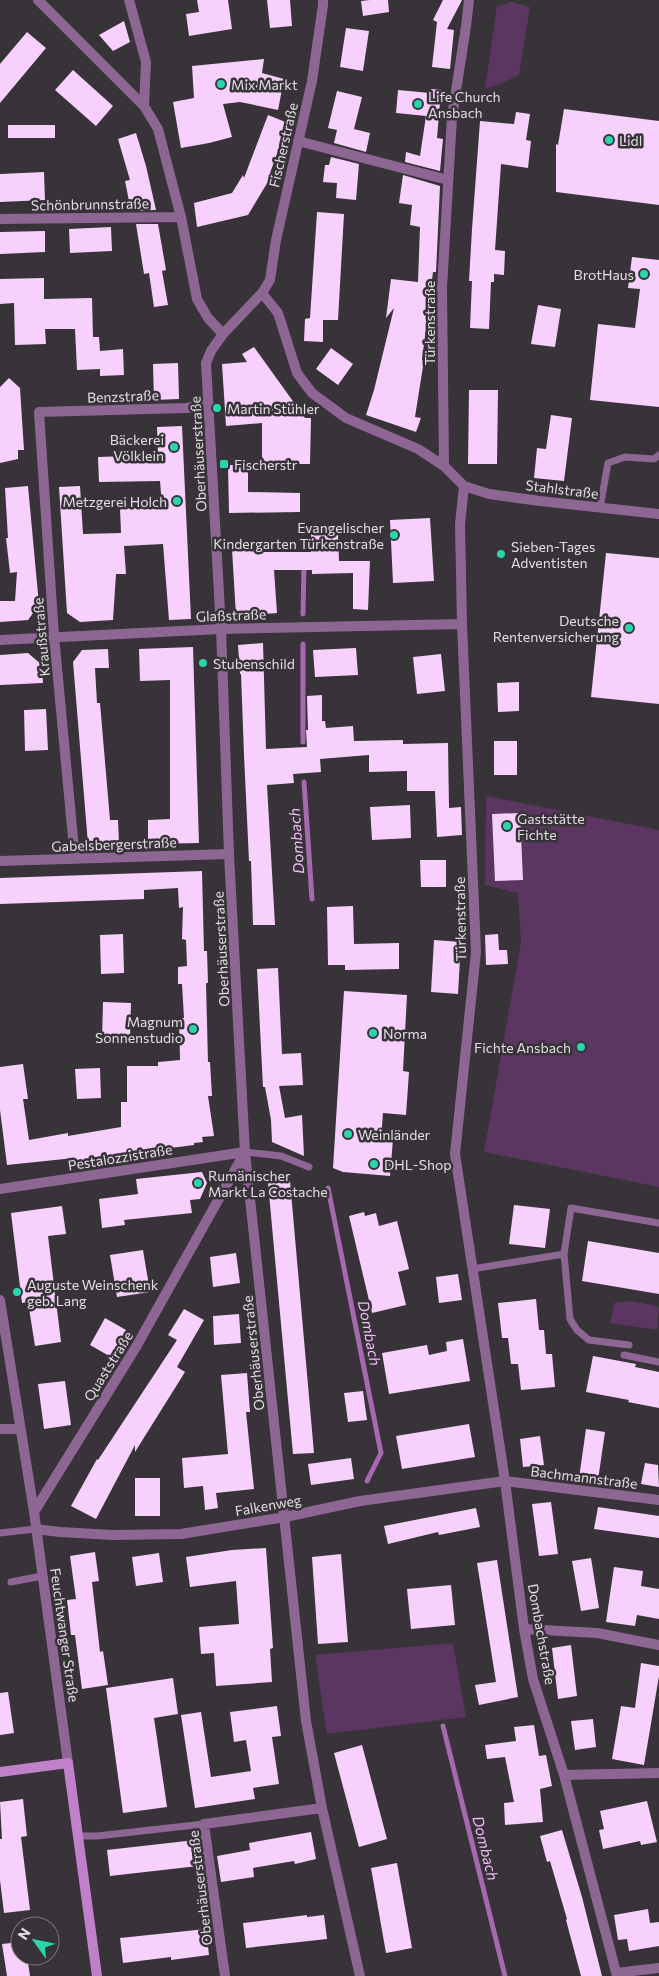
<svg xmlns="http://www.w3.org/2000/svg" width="659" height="1976" font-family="Commissioner,sans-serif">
<rect width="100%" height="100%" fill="#383239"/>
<!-- green -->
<path fill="#5a3660" d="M512 2 530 7 519 75 496 86 485 88 497 6Z
M486 796 659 830V1187L484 1152 521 942 518 893 485 885Z
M632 1301 657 1306 659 1310 657 1330 610 1323 614 1303Z
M453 1643 466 1717 327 1734 315 1655Z"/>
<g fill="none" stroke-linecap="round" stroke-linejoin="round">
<!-- stream -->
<path stroke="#a668af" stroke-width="5" d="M303 614 304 564
M303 644V742
M304 782 312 899
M328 1188 381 1453 367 1481
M443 1726 505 1976"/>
</g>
<!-- building -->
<path fill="#f8d0fe" d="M197 0H228L232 29 189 36 186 14 199 12Z
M267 0H290L292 26 270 28Z
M370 0H388L389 12 363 16 361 1Z
M443 0H462L447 29 454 30 450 69 432 67 437 22 433 20Z
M124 21 130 42 113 51 99 35Z
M346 28 369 31 363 71 340 67Z
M27 32 46 48 0 103V64Z
M264 59 262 73 284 79 278 110 240 102 223 104 232 137 209 143 181 148 173 102 194 98 192 66Z
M73 70 113 106 96 126 55 90Z
M431 89 441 90 437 138 443 139 440 171 405 162 406 152 420 156 426 116 396 113 398 90 430 93Z
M337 91 362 97 354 129 370 133 366 152 334 143 337 130 328 128Z
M564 109 659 121V205L556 192V144L558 145Z
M516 112 530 114 526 140 531 141 528 168 501 164 495 250 505 251 504 275 494 274V282H491L489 329 470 328 472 281H469L472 229 480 121 514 124Z
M268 115 288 123 270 173 272 175 248 215 197 227 194 203 232 193 243 175 244 178Z
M8 125H55V138H8Z
M136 133 146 166 156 210 131 211 125 181 130 180 118 139Z
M331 157 359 164 356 200 336 198 337 183 323 182 325 165H329Z
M44 172 45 200 0 202V174Z
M403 175 440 186 436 272H433L422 360H424L415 417 421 418 416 432 366 415 374 390 394 308 386 318 391 279 418 282 420 227 410 225 412 205 399 203Z
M317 212 344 214 338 320H323V342L304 341 305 319 310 318Z
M136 224H158L166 270 162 271 168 305 154 307 149 273 144 274Z
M111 227 112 251 70 253 69 229Z
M45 231V252L0 254V232Z
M632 257 659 260V407L590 400 598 324 635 328 640 289 628 288Z
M44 278V299L92 298 93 337H99L100 351 123 349 124 375 100 376V369L77 370 75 329H45L46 344 15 345 14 303 0 304V279Z
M538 305 561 309 555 347 531 344Z
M254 347 305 418H311L310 464H262V423L226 426 222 364 247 362 242 354Z
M331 348 353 364 338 385 316 369Z
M178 363 179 399 154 400 153 364Z
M9 378 20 388 24 450H18V459L0 463V387Z
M469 390H498L497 464H468Z
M551 415 572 418 564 481 534 478 537 448 546 449Z
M182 426 191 619 169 620 163 544 124 546 126 574H116L113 620 80 622 67 613 59 487 80 486 83 534 121 533 120 509 162 506 160 481 99 482 98 457 158 455 157 427Z
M228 465H248V492L300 493V512L229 513Z
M28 486 39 605 28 620 0 622V601H15L17 572 10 573 6 538H8L5 488Z
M430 518 434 581 393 583 390 520Z
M311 534H338L339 561H370L368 610 353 609V573L312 574V570H274L277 613 236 616 232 549 258 547V552H311Z
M606 553 659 558V704L591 697Z
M263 643 266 749 307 747 306 730H308L307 696 322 695V721H325L326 728 353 726 354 741 403 740V744L448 743 449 808 461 807 462 835 437 837 435 791H407V771L369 772V755L320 759 321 772 293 774 294 783 267 785 275 925H253L251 861H249L244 755 241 674H240L238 645Z
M193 647 199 843 148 844V820L170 819V680L140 681 139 649Z
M356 648 358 675 315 677 313 650Z
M108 649 109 668H95L97 703H100L110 820H118L119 843 88 844 73 662 82 650Z
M28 653 42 665 43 683 0 685V655Z
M441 654 445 691 417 694 413 657Z
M519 682V711L498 712 497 683Z
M46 709 48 750 25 751 24 710Z
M494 741H517V775H494Z
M410 805 411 838 372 840 370 807Z
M520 813 523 880 495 881 492 814Z
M420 860H446V887H421Z
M202 871 204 951H207L208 983H206L208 1062H210L212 1096H208L214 1136 202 1137 203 1142 194 1143V1145L117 1155 75 1163 74 1158 7 1165 0 1110V1067L23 1064 28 1099H23L29 1140 68 1133V1136L121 1127V1102H127V1066H158V1062L180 1060 179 1018H184L182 984H178V967L187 966 186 940 182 939 183 907 179 908 178 888 144 890V899L0 904V878Z
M353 906 354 944 399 943V969L345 970V965H328L327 907Z
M123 934 124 973 101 974 100 935Z
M498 934 499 950H507L508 964 486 965 485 935Z
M434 940 461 942 458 994 431 992Z
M278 968 282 1054 301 1053 303 1085 279 1086 285 1118 302 1115 304 1156 272 1142 271 1120 265 1087H263L257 969Z
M344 991 407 995 403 1071 409 1072 406 1115 383 1113 381 1138 393 1139 390 1176 343 1172 333 1168Z
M103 1002 131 1003 130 1040H102Z
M100 1068 101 1098 77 1099 75 1069Z
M202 1172 207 1183 200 1199 190 1200 192 1213 124 1220 125 1225 102 1228 99 1199 138 1194 136 1179Z
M290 1181 314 1453 293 1454 268 1183Z
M514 1205 550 1209 545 1248 509 1244Z
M62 1206 66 1234 48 1236 61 1342 35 1346 28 1302 22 1303 11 1213Z
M364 1212 365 1216 376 1213 379 1226 397 1221 409 1269 398 1272 406 1305 372 1313 349 1216Z
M588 1241 659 1253V1294L582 1281Z
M143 1250 150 1292 117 1297 110 1255Z
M236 1253 240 1283 213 1287 210 1257Z
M458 1274 462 1300 439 1303 436 1277Z
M536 1299 539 1330H544L546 1354H552L555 1387 521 1390 518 1364H511L508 1338H502L498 1303Z
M184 1309 204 1320 177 1367 185 1372 135 1452V1445L96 1519 71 1506 97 1459 98 1460 177 1340 168 1335Z
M239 1314 241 1343 214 1345 213 1316Z
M105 1318 126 1330 111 1357 90 1345Z
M463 1339 470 1381 389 1394 382 1353 427 1345 429 1355 447 1351 446 1342Z
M593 1356 636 1364 635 1367 659 1372V1408L628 1402 629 1400 586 1392Z
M247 1373 250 1412H246L254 1489 216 1493 218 1508 205 1510 203 1486 184 1488 182 1458 228 1454 221 1375Z
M65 1381 71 1425 44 1429 38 1384Z
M363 1391 367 1420 348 1422 344 1393Z
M469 1424 475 1457 402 1469 396 1436Z
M586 1429 605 1432 598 1480 579 1478Z
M540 1436 544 1465 523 1467 520 1439Z
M351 1458 354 1479 311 1485 308 1464Z
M645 1463 658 1465 659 1487 641 1484Z
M135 1478H160V1516H135Z
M551 1502 558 1554 539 1556 532 1504Z
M598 1507 659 1516V1538L594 1529Z
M476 1508 480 1527 439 1535 438 1532 388 1544 384 1526Z
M266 1548 273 1648 270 1649 272 1682 216 1686 214 1653 201 1654 199 1627 239 1624 236 1581 190 1587 186 1557 232 1550Z
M95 1552 99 1581 92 1582 100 1652 103 1651 108 1685 82 1689 75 1635H71L67 1600 76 1599 70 1556Z
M159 1553 163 1582 136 1586 132 1557Z
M341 1554 348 1642 318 1644 312 1557Z
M591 1558 599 1608 581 1611 572 1561Z
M497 1560 518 1697 479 1705 475 1685 496 1682 477 1563Z
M614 1567 643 1571 641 1586 659 1589V1619L637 1615 635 1626 606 1622Z
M451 1585 455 1625 411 1629 407 1589Z
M571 1645 577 1696 558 1699 552 1648Z
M641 1663 659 1666V1676L644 1765 612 1759 621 1706 635 1708Z
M173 1678 178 1714 154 1718 167 1807 123 1813 106 1688Z
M8 1692 14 1733 0 1735V1693Z
M277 1706 281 1736 272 1737 279 1784 253 1788 255 1799 195 1808 181 1715 201 1712 211 1777 251 1771 246 1740 234 1742 230 1712Z
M593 1719 596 1747 575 1750 571 1721Z
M534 1725 539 1756 546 1755 552 1786 540 1789 543 1822 505 1825 504 1803 514 1802 505 1757 487 1759 485 1745 516 1741 514 1727Z
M362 1745 387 1839 359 1847 334 1753Z
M23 1799 27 1836 21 1837 30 1910 4 1913 0 1880V1839H2L0 1802Z
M647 1801 657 1842 641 1845 640 1841 603 1849 599 1830 604 1829 600 1811Z
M562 1830 582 1897 602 1976H581L566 1920 567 1919 550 1861 547 1862 540 1836Z
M311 1832 316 1859 295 1864 294 1861 253 1868 254 1877 221 1882 217 1856 250 1850 249 1843Z
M195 1840 198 1866 110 1876 107 1850Z
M397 1863 412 1948 386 1953 371 1868Z
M648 1909 650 1923 659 1922V1946L629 1951 627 1939 618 1940 614 1915Z
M307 1915V1917L324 1915 327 1939 246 1948 243 1923Z
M206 1929 209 1955 171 1960V1957L123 1963 120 1938Z
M20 1942V1956H27L30 1976H7L2 1944Z"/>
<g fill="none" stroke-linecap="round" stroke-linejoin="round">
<!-- service -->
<path stroke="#8e6694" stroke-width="7" d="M600 508 608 463 625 457 654 459 659 455
M245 1152 281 1156 309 1167
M564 1254 571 1208 659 1223
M472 1269 564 1254 570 1319 577 1330 589 1340 629 1345
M624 1355 659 1362
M0 1533 35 1529
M11 1582 42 1576
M78 1836H97L204 1824"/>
<!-- minor -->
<path stroke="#8e6694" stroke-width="10" d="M38 0 144 106 158 129 181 217 197 299 208 318 223 334
M129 0 146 62 144 106
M298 141 448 180
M0 219 181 217
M262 293 278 313 297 373 312 393 346 418 418 449 444 466 464 486 489 494 540 501 659 514
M444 466 442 288 452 117 466 26 469 0
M464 486 460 524 462 624 476 952 455 1154 505 1481 524 1629 533 1679 564 1775 617 1976
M0 640 221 629 462 624
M75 859 54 636 39 412 186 408 209 405
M0 861 229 854
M0 1189 245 1152 306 1721 322 1808 360 1976
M0 1300 34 1512
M0 1429H20
M35 1529 60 1532 113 1535 181 1534 285 1517 360 1501 505 1481 659 1500
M524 1629 597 1633 659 1645
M564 1775 659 1773
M616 1973 659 1968
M225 1976 204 1824 322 1808"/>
<!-- tertiary -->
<path stroke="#8e6694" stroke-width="10" d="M68 1763 34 1512 136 1347 245 1152 229 854 221 629 206 363 211 351 223 334 262 293 270 280 276 240 312 81 323 5V0"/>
<!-- secondary -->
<path stroke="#c081ca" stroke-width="10" d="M0 1772 68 1763 97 1976"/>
</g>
<!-- markers -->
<g fill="#29d5ad" stroke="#383239" stroke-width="2">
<circle cx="221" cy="84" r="5"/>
<circle cx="418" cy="104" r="5"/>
<circle cx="609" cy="140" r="5"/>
<circle cx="644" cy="274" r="5"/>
<circle cx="217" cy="408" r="5"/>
<circle cx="174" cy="447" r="5"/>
<rect x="219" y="459" width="10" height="10" rx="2.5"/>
<circle cx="177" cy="501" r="5"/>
<circle cx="394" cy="535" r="5"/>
<circle cx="501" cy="554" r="5"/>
<circle cx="629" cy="628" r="5"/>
<circle cx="203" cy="663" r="5"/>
<circle cx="507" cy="826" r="5"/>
<circle cx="193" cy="1029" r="5"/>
<circle cx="373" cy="1033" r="5"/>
<circle cx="581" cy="1047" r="5"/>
<circle cx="348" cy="1134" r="5"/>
<circle cx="374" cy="1164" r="5"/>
<circle cx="198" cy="1183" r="5"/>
<circle cx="17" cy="1292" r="5"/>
</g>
<g text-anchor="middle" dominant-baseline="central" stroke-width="5" stroke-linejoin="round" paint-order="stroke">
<!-- poi labels -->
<g font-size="14" fill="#e1dde1" stroke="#383239" text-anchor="start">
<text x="231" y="84">Mix Markt</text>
<text x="428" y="96">Life Church<tspan x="428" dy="16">Ansbach</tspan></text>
<text x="619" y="140">Lidl</text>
<text x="634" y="274" text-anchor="end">BrotHaus</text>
<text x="227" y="408">Martin Stühler</text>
<text x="164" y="439" text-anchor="end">Bäckerei<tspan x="164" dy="16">Völklein</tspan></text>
<text x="234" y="464">Fischerstr</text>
<text x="167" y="501" text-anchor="end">Metzgerei Holch</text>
<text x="384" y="527" text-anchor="end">Evangelischer<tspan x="384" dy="16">Kindergarten Türkenstraße</tspan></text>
<text x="511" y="546">Sieben-Tages<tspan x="511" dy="16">Adventisten</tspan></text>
<text x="619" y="620" text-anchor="end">Deutsche<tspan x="619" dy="16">Rentenversicherung</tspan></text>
<text x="213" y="663">Stubenschild</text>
<text x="517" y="818">Gaststätte<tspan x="517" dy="16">Fichte</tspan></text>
<text x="183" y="1021" text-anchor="end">Magnum<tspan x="183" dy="16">Sonnenstudio</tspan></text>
<text x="383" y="1033">Norma</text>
<text x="571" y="1047" text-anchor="end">Fichte Ansbach</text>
<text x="358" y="1134">Weinländer</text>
<text x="384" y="1164">DHL-Shop</text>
<text x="208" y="1175">Rumänischer<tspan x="208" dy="16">Markt La Costache</tspan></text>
<text x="27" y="1284">Auguste Weinschenk<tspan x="27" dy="16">geb. Lang</tspan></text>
</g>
<!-- street labels -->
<g font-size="14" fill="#e1dde1" stroke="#383239">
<text transform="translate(283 145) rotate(-77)">Fischerstraße</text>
<text transform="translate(90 204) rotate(-1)">Schönbrunnstraße</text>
<text transform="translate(429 323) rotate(-90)">Türkenstraße</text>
<text transform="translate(123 396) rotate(-2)">Benzstraße</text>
<text transform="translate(198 454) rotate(-93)">Oberhäuserstraße</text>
<text transform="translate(562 489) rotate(7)">Stahlstraße</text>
<text transform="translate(231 615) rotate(-2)">Glaßstraße</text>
<text transform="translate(41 637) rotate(-95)">Kraußstraße</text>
<text transform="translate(114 844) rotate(-2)">Gabelsbergerstraße</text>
<text transform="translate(460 919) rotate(-91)">Türkenstraße</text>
<text transform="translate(221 949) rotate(-93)">Oberhäuserstraße</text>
<text transform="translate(120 1157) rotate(-9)">Pestalozzistraße</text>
<text transform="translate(253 1353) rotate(-96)">Oberhäuserstraße</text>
<text transform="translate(108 1366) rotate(-58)">Quaststraße</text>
<text transform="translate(584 1477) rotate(7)">Bachmannstraße</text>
<text transform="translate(268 1505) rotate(-10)">Falkenweg</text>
<text transform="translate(542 1634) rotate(80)">Dombachstraße</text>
<text transform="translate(65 1635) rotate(82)">Feuchtwanger Straße</text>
<text transform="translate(200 1888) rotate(-97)">Oberhäuserstraße</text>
</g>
<!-- water labels -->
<g font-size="15" font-style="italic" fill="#efbef6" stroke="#383239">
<text transform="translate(296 841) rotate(-94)">Dombach</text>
<text transform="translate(370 1333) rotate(79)">Dombach</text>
<text transform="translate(486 1848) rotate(76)">Dombach</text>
</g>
</g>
<!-- north arrow -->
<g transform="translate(35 1941) rotate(303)"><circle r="24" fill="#383239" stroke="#7c767c"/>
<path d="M0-4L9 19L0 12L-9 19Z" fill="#29d5ad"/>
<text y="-8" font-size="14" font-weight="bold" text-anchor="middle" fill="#e1dde1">N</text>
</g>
</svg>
